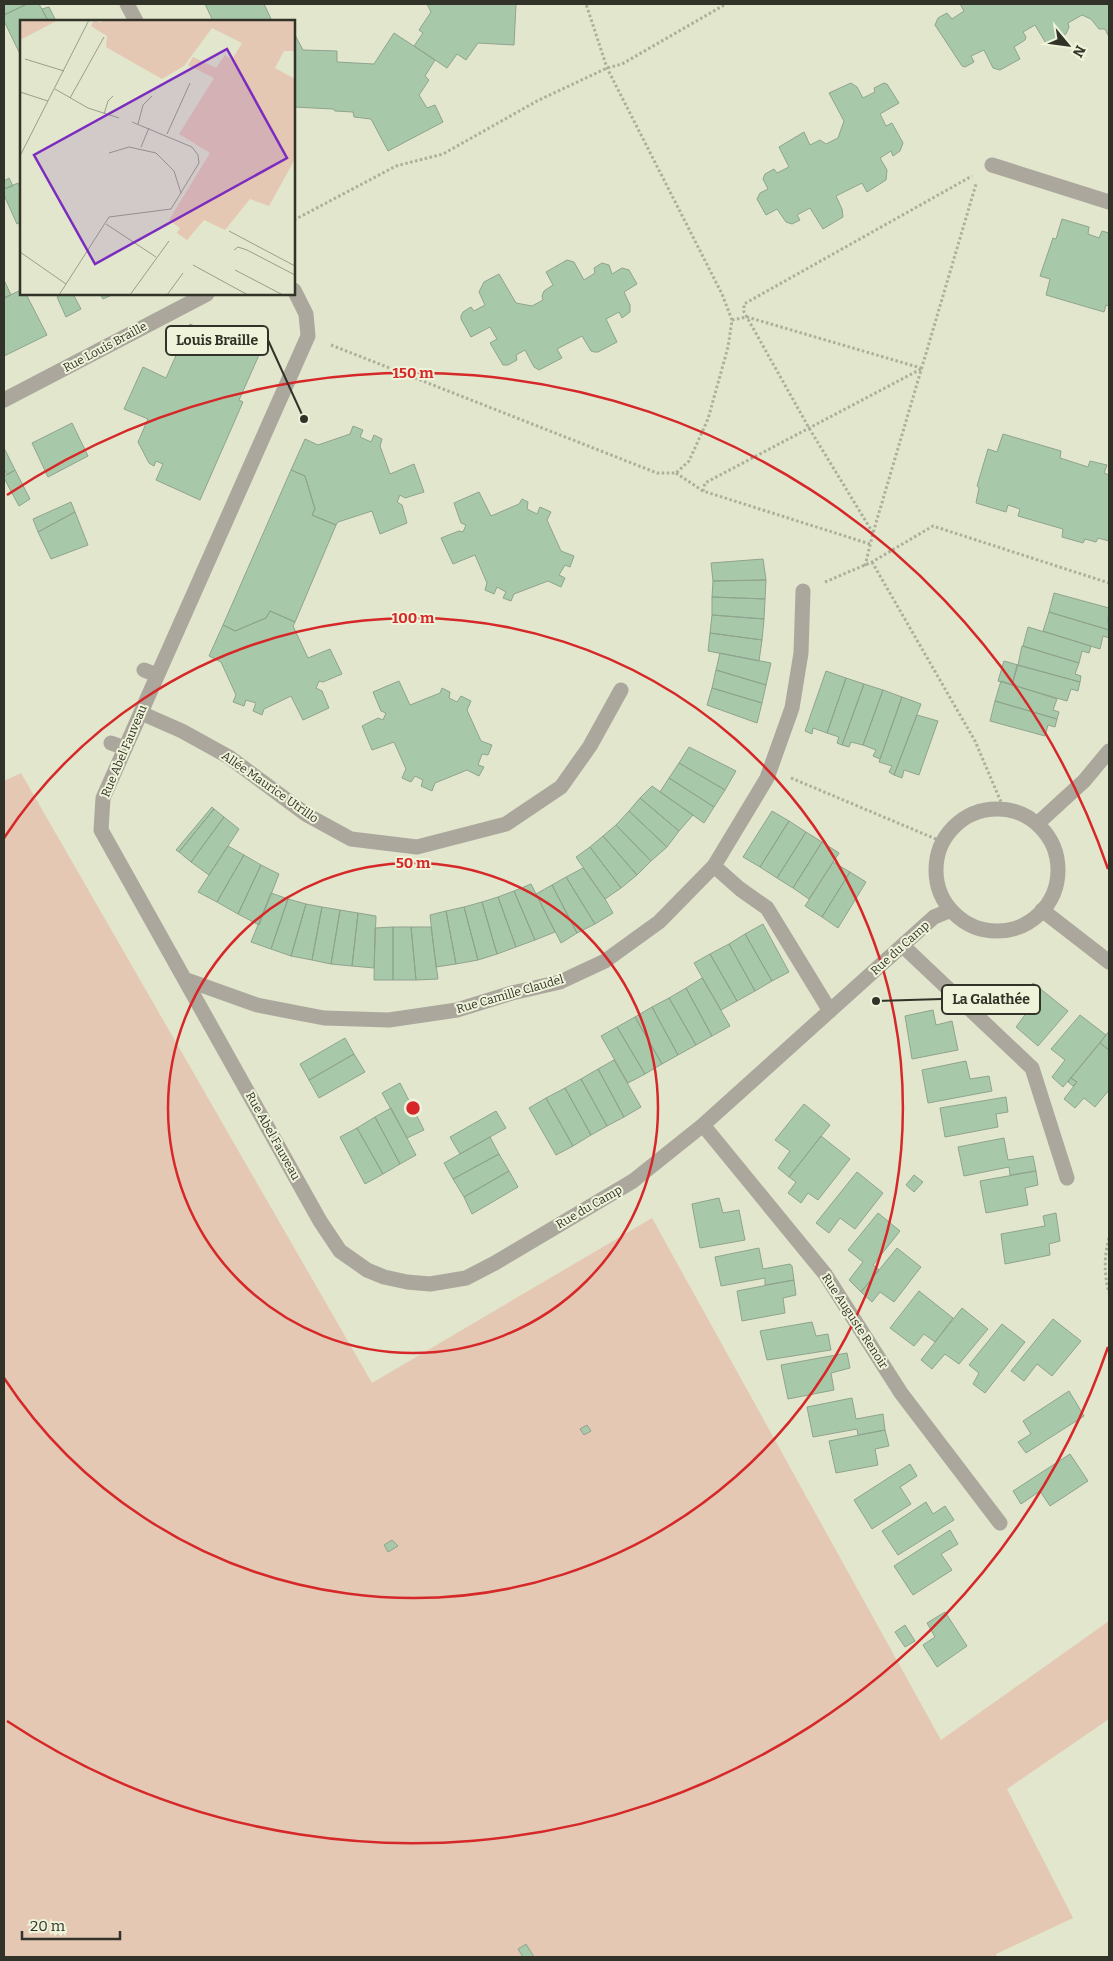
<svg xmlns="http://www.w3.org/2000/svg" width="1113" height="1961" font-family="Bitter,serif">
<rect width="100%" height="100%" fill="#e1e6cc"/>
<!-- green -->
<path fill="#e4c8b4" d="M21 773 372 1383 652 1218 941 1740 1109 1621V1719L1007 1789 1073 1918 996 1954 997 1957H4V781Z"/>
<!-- building -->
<path fill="#a8c9a9" stroke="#8fa38f" d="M4 4H27L4 15Z
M27 4H39L48 21H21V56L4 21V15Z
M205 4H264L272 21H213Z
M427 4H516L514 45 478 43 466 60 457 54 447 68 414 46 423 33 419 30 431 12Z
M960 4H1109V37L1105 29H1099L1091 19 1082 15 1068 23 1069 27 1066 34 1047 45 1035 25 1023 32 1026 37 1025 40 1014 47 1020 59 1000 70 993 68 984 50 971 56 974 62 965 67 962 66 935 25 938 18 947 13 952 19 964 11Z
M49 7 56 21H48L42 9Z
M294 33 303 50 337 51V62L374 64 394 33 435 60 425 76 429 80 419 95 427 108 435 105 443 122 388 151 371 119 354 117 353 112 335 111 333 109 294 107Z
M851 83 857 87 863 98 875 92 874 88 884 83 887 84 899 103 880 114 886 126 892 123 903 143 900 151 893 156 891 151 880 158 887 170 886 180 867 192 862 183 836 196 842 209 843 217 823 229 810 208 797 215 800 220 792 224 786 222 777 209 766 215 757 199 760 193 768 189 763 179 765 174 774 169 777 173 789 167 779 147 804 132 810 145 820 140 826 144 838 138 844 121 829 93Z
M9 178 13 186 4 189V181Z
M18 183 21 190V222L17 224 4 195V189Z
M1062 219 1089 227 1088 234 1099 238 1102 231 1109 233V306L1106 305 1104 312 1046 295 1050 279 1040 276 1053 238 1056 239Z
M567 260 574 262 584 280 595 273 594 268 602 263 609 265 612 274 622 268 629 270 637 284 624 292 630 305V312L622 318 619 312 606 319 617 342 598 352H594L591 351 582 336 557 349 562 358 539 370 534 367 525 350 516 355 517 360 508 365H503L490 343 497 339 490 327 471 337 461 319V316L463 312 471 307 474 311 485 305 479 292 484 282 499 274 516 303 532 306 543 300 542 296 544 291 553 285 546 272Z
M4 280 11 295 4 298Z
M21 290V294H26L47 335 4 356V298Z
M62 294H73L81 309 66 317 57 297Z
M100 294H114L103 299Z
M190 324 212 334 210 340 240 353 242 347 259 355 239 400 243 402 200 500 156 480 163 464 156 461 154 466 149 463 138 442 148 419 124 409 143 367 166 378Z
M72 423 88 456 48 477 32 443Z
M353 426 363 430 360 437 371 442 374 435 382 439 380 446 390 474 414 464 424 492 405 498 400 495 397 502 402 505 407 523 380 534 372 511 338 522 336 525 312 515 315 509 305 476 291 470 305 439 318 445 350 434Z
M1003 434 1061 451 1060 458 1088 467 1090 461 1107 465 1104 473 1109 475V541L1098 538 1096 542 1085 539 1083 543 1062 537 1063 529 1018 516 1020 509 1008 505 1006 512 976 503 979 488 977 486 988 449 997 452Z
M4 448 15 470 7 475 4 469Z
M15 470 30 499 19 506 4 478V476Z
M291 470 305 476 315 509 312 515 336 525 295 622 270 611 266 618 235 631 223 625Z
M479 492 491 516 519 504 522 499 528 502 527 509 537 514 540 507 551 512 547 520 561 551 574 556 570 567 565 565 559 575 565 578 561 587 548 581 514 594 511 601 503 598 506 592 497 587 494 594 485 590 487 583 475 555 453 564 441 538 459 531 463 532 466 525 461 523 454 503Z
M71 502 75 512 38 532 33 519Z
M75 512 88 545 51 559 38 532Z
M763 559 766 580 713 581 711 563Z
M766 580 765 599 712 597 713 581Z
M1054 593 1109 608 1108 621 1109 630 1049 612Z
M712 597 765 599 764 619 712 615Z
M270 611 295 622 293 626 308 658 330 649 342 674 323 682 319 681 316 688 322 691 329 708 303 720 291 696 264 709 262 715 253 711 256 703 246 700 244 706 233 702 236 695 221 662 209 656 223 625 235 631 266 618Z
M1049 612 1109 630V638L1103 636 1100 649 1043 631Z
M712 615 764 619 762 640 710 633Z
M1028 627 1091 646 1089 653 1082 651 1079 663 1023 646Z
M710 633 762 640 759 661 708 651Z
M1022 646 1079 663 1075 674 1081 676 1080 682 1018 665Z
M720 653 771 663 766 685 716 670Z
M1004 661 1018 665 1012 685 998 681Z
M1017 665 1080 682 1078 691 1071 689 1067 701 1012 685Z
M716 670 766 685 762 703 712 688Z
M826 671 846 678 827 733 813 728 812 734 805 731Z
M846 678 864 684 842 745 837 743 839 737 827 733Z
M399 681 410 705 440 693 442 688 450 692 449 698 457 702 461 696 471 701 467 710 481 741 492 745 488 755 482 754 478 765 484 767 479 776 467 770 435 783 432 791 421 786 423 780 415 776 411 782 402 778 406 769 394 742 372 750 362 726 378 718 383 720 386 713 381 711 373 692Z
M1001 681 1057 699 1053 710 1059 712 1057 719 995 701Z
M864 684 883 690 863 745 851 742 849 747 842 745Z
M712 688 762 703 757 723 707 705Z
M883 690 902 697 880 759 873 756 876 750 863 745Z
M902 697 921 704 894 775 889 772 892 766 879 762Z
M995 701 1057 719 1055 727 1048 725 1045 736 990 721Z
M917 715 938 721 919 775 904 770 902 778 894 775Z
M689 747 736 771 725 790 679 763Z
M679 763 725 790 714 807 669 778Z
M669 778 714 807 704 823 660 792Z
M652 786 693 815 679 831 640 798Z
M640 798 679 831 667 847 629 811Z
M212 807 214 809 179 852 176 850Z
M214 809 224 817 191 862 179 852Z
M629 811 667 847 651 861 616 825Z
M772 811 789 821 760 867 743 857Z
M224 817 239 829 209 875 191 862Z
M789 821 806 832 777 878 760 867Z
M616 825 651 861 637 875 603 836Z
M806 832 822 842 793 888 777 878Z
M603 836 637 875 621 888 590 847Z
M822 842 839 853 809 899 793 888Z
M228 846 244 855 217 902 198 892Z
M590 847 621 888 605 899 576 857Z
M244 855 261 865 238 914 217 902Z
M833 862 850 872 822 917 805 906Z
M261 865 279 874 259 925 238 914Z
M583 868 605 899 613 913 595 924 566 877Z
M850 872 866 882 838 928 822 917Z
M566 877 595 924 577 933 552 885Z
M531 884 555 932 535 940 514 891Z
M552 885 577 933 561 943 536 894Z
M514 891 535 940 516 947 498 897Z
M271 893 288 899 271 949 251 942Z
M498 897 516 947 497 954 482 902Z
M288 899 306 904 291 956 271 949Z
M482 902 497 954 478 960 464 907Z
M306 904 322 907 312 960 291 956Z
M322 907 340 910 331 964 312 960Z
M464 907 478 960 456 964 446 911Z
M340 910 358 913 352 966 331 964Z
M446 911 456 964 436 967 430 915Z
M358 913 376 916 374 968 352 966Z
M763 924 789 972 772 981 745 934Z
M393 927H411L416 980H393Z
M393 927V980H374L375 928Z
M411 927H431L438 979 416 980Z
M745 934 772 981 755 991 729 944Z
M729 944 755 991 737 1001 710 954Z
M710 954 737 1001 721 1010 694 963Z
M702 978 730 1026 712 1036 686 988Z
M1033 983 1068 1011 1038 1046 1016 1027 1025 1015 1015 1005Z
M686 988 712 1036 696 1045 669 998Z
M669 998 696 1045 678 1055 652 1007Z
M652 1007 678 1055 662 1064 635 1017Z
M933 1010 936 1025 952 1021 958 1050 912 1059 905 1016Z
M1080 1015 1106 1035 1063 1087 1052 1077 1065 1060 1051 1049Z
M635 1017 662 1064 645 1074 617 1027Z
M617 1027 645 1074 628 1083 601 1036Z
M1109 1031V1050L1100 1043Z
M345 1038 354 1054 309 1080 300 1064Z
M1100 1043 1109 1050V1090L1095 1107 1084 1098 1075 1108 1064 1099 1077 1082 1071 1078Z
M354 1054 365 1072 319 1098 309 1080Z
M614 1060 641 1107 624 1117 598 1069Z
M966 1061 970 1079 989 1076 992 1091 928 1103 922 1070Z
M598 1069 624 1117 607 1126 581 1079Z
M1071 1078 1077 1082 1073 1086 1068 1082Z
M581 1079 607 1126 591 1135 565 1088Z
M400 1083 424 1130 407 1138 382 1093Z
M565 1088 591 1135 573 1146 546 1098Z
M1006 1097 1008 1112 996 1114 998 1127 945 1137 940 1108Z
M546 1098 573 1146 556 1155 529 1108Z
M804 1104 830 1125 789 1177 778 1168 790 1151 775 1140Z
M391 1108 416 1155 400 1164 375 1117Z
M496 1111 506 1128 460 1154 450 1137Z
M375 1117 400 1164 383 1174 357 1128Z
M357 1128 383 1174 365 1184 340 1137Z
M821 1136 850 1159 818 1200 808 1193 801 1203 788 1193 796 1182 789 1177Z
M490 1137 499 1154 453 1179 444 1163Z
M1004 1138 1008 1160 1033 1156 1036 1171 1010 1175 1009 1167 964 1176 958 1147Z
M499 1154 509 1171 464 1197 453 1179Z
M509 1171 518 1187 472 1214 464 1197Z
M1036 1171 1038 1185 1025 1188 1028 1205 986 1213 980 1181Z
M857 1172 883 1193 855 1229 840 1218 829 1233 816 1223Z
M914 1175 923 1182 914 1192 906 1185Z
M719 1198 723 1213 739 1210 745 1240 700 1248 692 1204Z
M878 1213 900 1231 873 1265 879 1270 861 1292 849 1280 863 1262 848 1250Z
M1056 1213 1060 1241 1049 1244 1050 1255 1005 1264 1001 1234 1045 1226 1043 1216Z
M759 1248 763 1269 790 1264 792 1266 794 1280 765 1285V1278L721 1286 715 1257Z
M897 1248 921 1267 894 1302 880 1292 872 1302 861 1292Z
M794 1280 796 1295 783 1298 785 1313 742 1321 737 1291Z
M919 1291 953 1318 935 1342 924 1334 914 1346 890 1328Z
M962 1308 988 1329 959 1364 945 1354 932 1369 921 1360Z
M1053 1319 1081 1341 1052 1376 1037 1364 1024 1381 1011 1371Z
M812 1322 816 1336 828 1334 831 1350 767 1360 760 1331Z
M1002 1324 1025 1342 985 1393 973 1384 979 1373 969 1365Z
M847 1353 850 1368 831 1373 834 1390 788 1399 781 1365Z
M1069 1391 1084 1416 1026 1453 1018 1442 1031 1434 1023 1421Z
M852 1398 856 1419 883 1414 885 1430 858 1435 857 1429 813 1437 807 1407Z
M587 1425 591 1431 584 1435 580 1429Z
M885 1430 889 1446 875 1449 878 1465 836 1473 829 1441Z
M1070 1454 1088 1481 1050 1506 1040 1491 1021 1504 1013 1491Z
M910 1464 917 1476 900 1487 911 1504 872 1529 854 1500Z
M926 1502 933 1514 945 1506 954 1520 898 1555 882 1531Z
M950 1530 958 1544 941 1554 952 1570 913 1595 894 1566Z
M392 1540 398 1546 388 1552 384 1545Z
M945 1612 967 1646 937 1667 923 1645 935 1637 927 1623Z
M905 1625 915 1641 905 1647 895 1632Z
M526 1944 534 1957H523L518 1949Z"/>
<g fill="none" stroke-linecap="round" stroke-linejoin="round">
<!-- path -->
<path stroke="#acb09b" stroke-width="3" stroke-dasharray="2.5 2.5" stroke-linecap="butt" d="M294 220 396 166 443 154 537 101 607 68 622 64 726 4
M732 320 747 317 921 368
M331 345 657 473H676L689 461 708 419 728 347 732 320 722 294 607 68 586 4
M676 473 703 491
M873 533 809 428 744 312V304L972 176
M870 544 703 491 705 483 921 369
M872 562 975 741 1004 809
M865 566 873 533 976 184
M825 582 872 562 933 526 1109 583
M791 778 943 842
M1109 1238C1104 1257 1104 1274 1109 1293"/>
<!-- service -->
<path stroke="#aca79d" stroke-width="15" d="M992 165 1109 202
M144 670 157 675
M141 713 182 731 229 757 307 815 351 839 417 847 506 824 561 787 590 746 621 690
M111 743 125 748
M1042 910 1109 962"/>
<!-- minor -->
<path stroke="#aca79d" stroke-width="15" d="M127 4 136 21
M294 290 306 314 308 336 103 798 101 830 320 1221 340 1251 367 1270 384 1277 407 1282 430 1284 466 1278 495 1263 633 1181 703 1125 934 917 951 910
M4 400 207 294
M936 870a61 61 0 1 1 122 0a61 61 0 1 1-122 0Z
M1037 824 1084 781 1109 751
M714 866 740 889 767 908 830 1011
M903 946 1032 1068 1067 1178
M187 980 257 1005 324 1018 389 1020 457 1010 512 993 560 982 605 961 659 922 714 866 767 778 792 708 801 653 803 591
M703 1125 825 1274 901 1393 1000 1523"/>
</g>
<!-- distance rings -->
<g fill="none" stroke="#d62828" stroke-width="2.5">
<circle cx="413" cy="1108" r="245"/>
<path d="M4 838A490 490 0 1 1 4 1378"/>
<path d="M1108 1347A735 735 0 0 1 7 1721M7 495A735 735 0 0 1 1108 869"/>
</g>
<g text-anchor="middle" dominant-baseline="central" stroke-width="4" stroke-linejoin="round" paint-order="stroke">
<!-- street labels -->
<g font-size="12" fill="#313329" stroke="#eef3d9">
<text transform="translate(105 347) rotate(-28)">Rue Louis Braille</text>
<text transform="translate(124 751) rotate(-67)">Rue Abel Fauveau</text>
<text transform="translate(270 787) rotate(35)">Allée Maurice Utrillo</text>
<text transform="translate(900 948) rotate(-42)">Rue du Camp</text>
<text transform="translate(510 994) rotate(-16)">Rue Camille Claudel</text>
<text transform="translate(273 1136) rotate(61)">Rue Abel Fauveau</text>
<text transform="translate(589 1207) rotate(-30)">Rue du Camp</text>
<text transform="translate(855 1321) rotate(57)">Rue Auguste Renoir</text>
</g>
</g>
<!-- overview -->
<g transform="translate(20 20)">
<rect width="275" height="275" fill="#e1e6cc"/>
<path d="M0 0H38L0 20ZM74 0 81 3 82 0H275V31H264L255 48 275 59V139L249 186 230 179 205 210 184 200 167 220 157 213 160 208 149 200 190 133 159 114 194 58 168 45 173 37 196 48 205 35 212 40 222 23 192 8 164 46 142 59 86 27 87 16 71 6Z" fill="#e4c8b4"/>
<path fill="none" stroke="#9b9e8b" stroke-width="1" d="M5 39 44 51M35 69 68 88 99 98M0 72 28 81M50 78 84 17M84 94 88 81 93 76M118 104 123 85 132 76M147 114 170 63M121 127 129 108M89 133 109 127 136 133 154 151 161 173M0 136 69 0M86 204 136 237M209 211 275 246M214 230 218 227 227 230 275 255M0 232 46 264M173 245 228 275M215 250 263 275M39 275 89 197 151 189 179 143 178 135 172 127 112 102M110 275 149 221M147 275 163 253"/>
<path fill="#7b2cbf" fill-opacity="0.15" stroke="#7b2cbf" stroke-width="2.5" d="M207 29 267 138 75 244 14 135Z"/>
<rect width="275" height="275" fill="none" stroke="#313329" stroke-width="2.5"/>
</g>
<circle cx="413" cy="1108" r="8" fill="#d62828" stroke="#eef3d9" stroke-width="2.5"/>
<g font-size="15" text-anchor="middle" font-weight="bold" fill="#d62828" stroke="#eef3d9" stroke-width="4" stroke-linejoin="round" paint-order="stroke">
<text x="413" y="378">150 m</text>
<text x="413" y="623">100 m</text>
<text x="413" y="868">50 m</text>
</g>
<!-- callouts -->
<path fill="none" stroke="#313329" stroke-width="2" d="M304 419L268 340M876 1001L942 999"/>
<g fill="#313329" stroke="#eef3d9" stroke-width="2">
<circle cx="304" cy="419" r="5"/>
<circle cx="876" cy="1001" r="5"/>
</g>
<g fill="#eef3d9" stroke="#313329" stroke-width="2">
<rect x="166" y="326" width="102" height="29" rx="5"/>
<rect x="942" y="985" width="98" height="29" rx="5"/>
</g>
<g font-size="14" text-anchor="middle" font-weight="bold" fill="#313329">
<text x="217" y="345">Louis Braille</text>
<text x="991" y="1004">La Galathée</text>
</g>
<!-- border -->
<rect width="1113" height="1961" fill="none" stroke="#313329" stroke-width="10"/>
<!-- north arrow -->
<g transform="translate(1068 45) rotate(119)" stroke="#eef3d9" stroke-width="4" paint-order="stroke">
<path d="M0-4L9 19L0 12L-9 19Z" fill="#313329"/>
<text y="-8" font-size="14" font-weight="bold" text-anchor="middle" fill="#313329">N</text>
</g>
<!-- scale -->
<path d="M22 1931v8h98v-8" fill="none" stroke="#313329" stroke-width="2.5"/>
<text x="30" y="1931" font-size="15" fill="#313329" stroke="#eef3d9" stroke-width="4" paint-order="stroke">20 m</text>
</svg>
